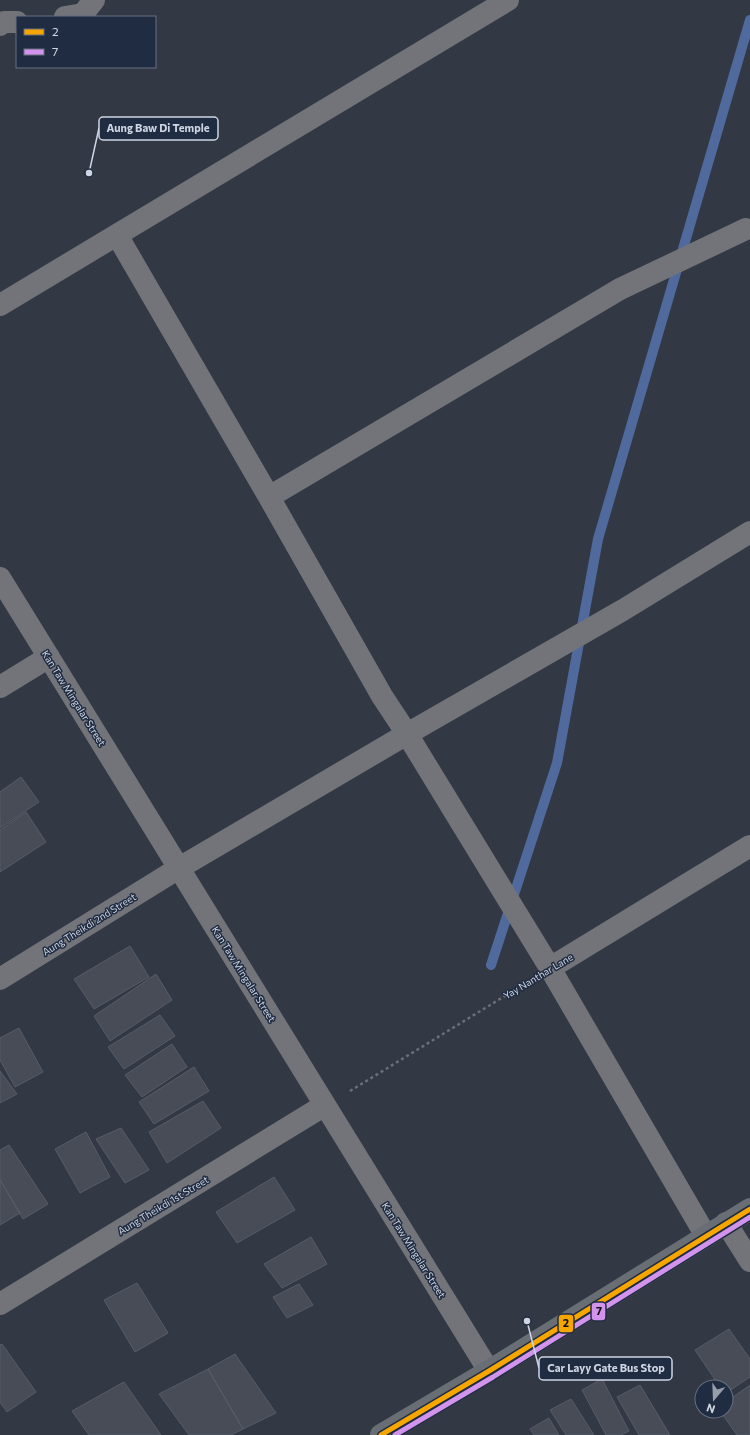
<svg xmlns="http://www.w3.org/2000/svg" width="750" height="1435" font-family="Commissioner,sans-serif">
<rect width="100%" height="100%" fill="#323844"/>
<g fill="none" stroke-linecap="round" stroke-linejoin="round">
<!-- stream -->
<path stroke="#506a9d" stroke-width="10" d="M491 965 557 763 598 539 750 20"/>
</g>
<!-- building -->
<path fill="#474c56" stroke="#575c68" d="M21 777 39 802 0 828V792Z
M26 812 46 842 0 872V830Z
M130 946 149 977 94 1009 74 979Z
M156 974 172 1000 110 1041 94 1016Z
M160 1015 175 1036 124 1069 108 1047Z
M19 1028 43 1072 15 1087 0 1060V1038Z
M172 1044 187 1067 142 1097 125 1075Z
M194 1067 209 1091 154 1124 139 1102Z
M0 1071 17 1094 0 1103Z
M203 1101 221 1128 167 1163 149 1132Z
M121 1128 149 1170 125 1183 96 1139Z
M86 1132 110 1177 80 1193 55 1149Z
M9 1145 48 1204 23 1219 0 1180V1150Z
M274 1177 295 1210 237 1243 216 1212Z
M0 1180 20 1213 0 1225Z
M311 1237 327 1264 282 1288 264 1264Z
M137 1283 168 1333 135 1352 104 1300Z
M299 1284 313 1305 287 1318 273 1297Z
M729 1329 750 1359V1377L726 1393V1387H720L695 1350Z
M2 1344 36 1392 7 1412 0 1402V1345Z
M235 1354 276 1413 243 1429 208 1369Z
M208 1369 243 1429 231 1435H189L159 1394Z
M602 1379 629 1431 621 1435H606L582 1390Z
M124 1382 161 1435H89L72 1411Z
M640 1385 670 1435H639L617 1397Z
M750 1385V1435H737L720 1411H726V1402Z
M571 1399 594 1435H566L550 1410Z
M549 1418 559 1435H534L530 1429Z"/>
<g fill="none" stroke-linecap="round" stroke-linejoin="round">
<!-- path -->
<path stroke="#6b6e74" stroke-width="2.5" stroke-dasharray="3 3" stroke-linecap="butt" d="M350 1091 526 983"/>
<!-- street -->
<path stroke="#727479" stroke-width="22" d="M65 17 83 14 94 0
M0 25 4 22H17
M117 235 269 497 382 696 407 734 550 968 706 1236
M0 305 508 0
M269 497 620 289 746 229
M0 578 489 1371
M0 687 49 657
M550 968 750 846
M0 979 179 868 407 734 623 610 750 532
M726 1223 750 1261
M0 1304 325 1105"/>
<!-- secondary -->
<path stroke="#696e74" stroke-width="22" d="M381 1435 489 1371 750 1209"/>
<!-- bus-1 casing -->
<g stroke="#202c41" stroke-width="8">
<path id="bus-1" d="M381 1435 489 1371 750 1209"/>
</g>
<!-- bus-2 casing -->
<g stroke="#202c41" stroke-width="8">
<path id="bus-2" d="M395 1435 493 1377 750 1217"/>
</g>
<!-- bus-1 -->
<use href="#bus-1" stroke="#f7a600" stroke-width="5"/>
<!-- bus-2 -->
<use href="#bus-2" stroke="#d193ec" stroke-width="5"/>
</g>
<g text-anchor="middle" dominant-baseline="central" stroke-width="3" stroke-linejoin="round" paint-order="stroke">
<!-- street labels -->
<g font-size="10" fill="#ced5e3" stroke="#202c41">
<text transform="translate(74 698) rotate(58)">Kan Taw Mingalar Street</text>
<text transform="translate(89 924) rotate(-32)">Aung Theikdi 2nd Street</text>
<text transform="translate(244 974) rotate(58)">Kan Taw Mingalar Street</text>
<text transform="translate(538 976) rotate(-31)">Yay Nanthar Lane</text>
<text transform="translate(163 1205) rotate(-31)">Aung Theikdi 1st Street</text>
<text transform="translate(414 1250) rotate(58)">Kan Taw Mingalar Street</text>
</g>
</g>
<!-- callouts -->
<path fill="none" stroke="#ced5e3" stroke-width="1.5" d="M89 173L99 128M527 1321L539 1368"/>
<g fill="#ced5e3" stroke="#202c41" stroke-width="1.5">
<circle cx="89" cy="173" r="4"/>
<circle cx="527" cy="1321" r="4"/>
</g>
<g fill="#202c41" stroke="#ced5e3" stroke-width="1.5">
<rect x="99" y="117" width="119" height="23" rx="4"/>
<rect x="539" y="1357" width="133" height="23" rx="4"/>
</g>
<g font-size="11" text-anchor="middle" font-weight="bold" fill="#ced5e3">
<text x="158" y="132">Aung Baw Di Temple</text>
<text x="606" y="1372">Car Layy Gate Bus Stop</text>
</g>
<g stroke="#202c41" stroke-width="1.5">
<rect x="591" y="1302" width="15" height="19" rx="4" fill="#d193ec"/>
<rect x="558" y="1314" width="16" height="19" rx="4" fill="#f7a600"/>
</g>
<g font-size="11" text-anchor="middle" font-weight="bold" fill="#111">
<text x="599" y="1315">7</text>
<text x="566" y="1327">2</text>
</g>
<!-- legend -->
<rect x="16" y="16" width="140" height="52" fill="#202c41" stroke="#667082"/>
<rect x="24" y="29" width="20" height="6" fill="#f7a600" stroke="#667082"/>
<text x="52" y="36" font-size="12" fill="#ced5e3">2</text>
<rect x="24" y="49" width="20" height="6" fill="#d193ec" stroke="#667082"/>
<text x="52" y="56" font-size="12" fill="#ced5e3">7</text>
<!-- north arrow -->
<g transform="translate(714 1399) rotate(199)"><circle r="19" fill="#202c41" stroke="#667082"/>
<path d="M0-3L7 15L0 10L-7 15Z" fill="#979eab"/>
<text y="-6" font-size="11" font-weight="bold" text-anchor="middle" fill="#ced5e3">N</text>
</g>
</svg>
